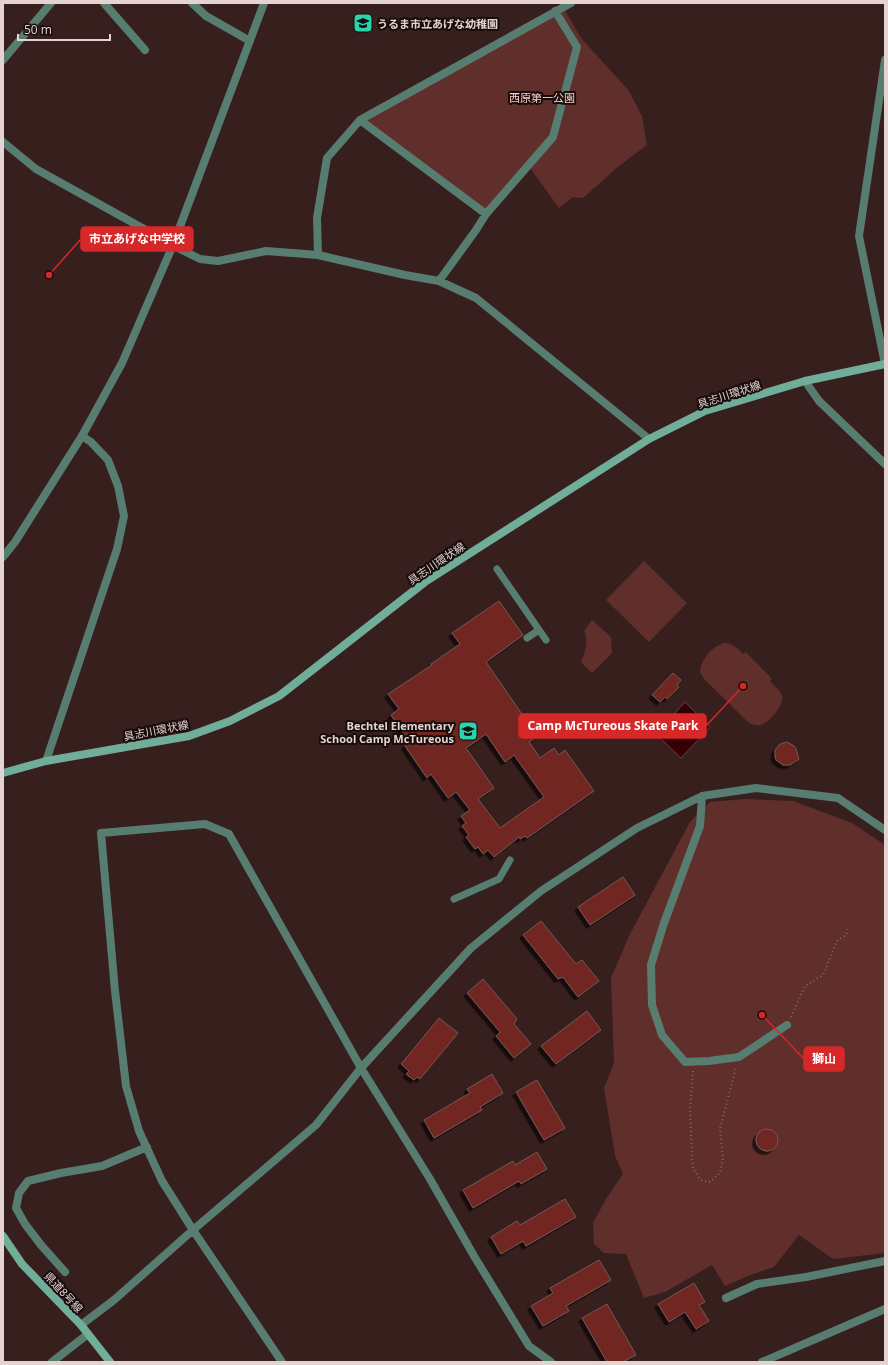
<svg xmlns="http://www.w3.org/2000/svg" width="888" height="1365" font-family="'Open Sans','Noto Sans JP',sans-serif">
<defs>
<filter id="shadow"><feDropShadow dx="-3.5" dy="3.5" stdDeviation="0" flood-color="#0009"/></filter>
</defs>
<rect width="100%" height="100%" fill="#371f1d"/>
<!-- green -->
<path fill="#602e2b" d="M563 7 581 38 629 91 642 116 647 145 619 166 583 198 573 197 559 208 528 165 486 214 360 120Z
M644 561 687 603 649 642 606 600Z
M592 620 611 637 612 653 592 673 581 662C585 652 589 641 584 631Z
M723 643C733 643 736 647 743 654L746 652 772 679 770 681C774 686 780 690 782 696 784 706 769 723 760 725 755 726 751 724 748 722L704 679 700 672C701 659 711 648 723 643Z
M745 799 793 801 852 823 885 845V1253L833 1259 799 1235 774 1267 753 1274 725 1286 712 1265 665 1292 644 1298 626 1254 604 1253 594 1244 593 1223 606 1199 623 1174 615 1156 604 1088 614 1063 611 978 629 936 690 822 710 802Z"/>
<!-- water -->
<path fill="#350003" stroke="#6a3f41" d="M685 702 710 727 681 758 656 734Z"/>
<!-- building -->
<path fill="#712724" stroke="#745754" fill-rule="evenodd" filter="url(#shadow)" d="M499 601 523 635 486 662 537 736 529 742 540 758 554 748 559 755 565 750 594 791 527 838 525 836 520 839 519 837 494 857 488 850 483 854 478 847 475 849 466 837 469 835 462 826 466 823 461 816 470 810 456 792 448 798 431 774 427 778 405 746 409 741 391 715 399 709 388 694 432 665 431 664 460 644 452 633ZM486 734 505 762 514 755 544 797 500 828 478 799 494 788 466 748Z
M673 673 681 680 677 685 679 687 667 699 665 697 660 702 652 695Z
M787 742 794 746 796 749 799 759 790 765H783L776 760 775 757V750L780 744Z
M623 877 635 895 590 925 578 907Z
M541 921 576 964 582 960 599 981 578 997 563 977 558 979 523 935Z
M483 979 517 1019 514 1024 531 1044 514 1058 496 1036 500 1032 467 993Z
M587 1011 601 1030 556 1064 541 1046Z
M439 1018 458 1033 420 1079 417 1077 414 1080 406 1074 409 1071 401 1064Z
M492 1074 503 1093 480 1107 482 1110 434 1138 424 1120 470 1093 467 1089Z
M537 1080 565 1128 544 1140 516 1092Z
M756 1140a11 11 0 1 1 22 0a11 11 0 1 1-22 0Z
M537 1152 547 1169 521 1184 519 1181 473 1208 463 1190 513 1161 515 1165Z
M565 1199 576 1217 526 1246 523 1241 501 1254 491 1237 517 1221 520 1225Z
M599 1260 611 1280 566 1306 569 1311 543 1326 531 1306 553 1293 550 1288Z
M694 1283 705 1302 699 1305 709 1321 696 1329 685 1312 669 1322 658 1304Z
M607 1304 636 1355 623 1362H607L582 1318Z"/>
<g fill="none" stroke-linecap="round" stroke-linejoin="round">
<!-- path -->
<path stroke="#7f6a68" stroke-width="2" stroke-dasharray="1 3" stroke-linecap="butt" d="M791 1017 805 986 823 975 837 941 846 935 848 927
M693 1071 690 1109 692 1155 693 1169 701 1180 710 1182 720 1173 723 1158 720 1129 736 1067"/>
<!-- service -->
<path stroke="#577d70" stroke-width="7" d="M497 569 546 640
M527 638 539 630
M454 899 499 879 510 860"/>
<!-- minor -->
<path stroke="#577d70" stroke-width="8" d="M104 3 145 50
M3 60 51 3
M360 120 486 214
M3 142 36 169 182 250 200 259 218 261 266 251 318 255 405 275 439 281 476 298 649 439
M318 255 317 218 327 158 360 120 571 3
M439 281 476 230 486 214 553 137 577 47 555 11
M885 364 859 236 885 60
M805 381 819 401 885 464
M46 761 117 549 124 516 118 486 108 460 91 442 82 436
M702 796 700 826 664 923 651 965 652 1005 662 1035 685 1062 709 1061 739 1057 787 1025
M65 1272 41 1245 25 1224 16 1208 19 1193 28 1181 61 1173 102 1166 147 1147
M726 1298 757 1284 806 1277 885 1261
M81 1325 114 1300 193 1230 316 1125 361 1068 471 948 541 891 637 828 702 796 756 788 838 798 885 830
M52 1362 88 1334
M282 1362 193 1230 162 1181 139 1131 126 1086 115 991 101 833 205 824 229 834 361 1068 430 1179 474 1256 529 1346 551 1362
M762 1362 885 1309"/>
<!-- tertiary -->
<path stroke="#577d70" stroke-width="8" d="M192 3 206 16 250 41
M3 557 15 542 82 436 122 363 173 245 264 3"/>
<!-- secondary -->
<path stroke="#70ae99" stroke-width="8" d="M3 773 46 761 189 736 230 721 279 696 425 582 649 439 705 411 805 381 885 364
M3 1236 22 1264 81 1325 110 1362"/>
</g>
<!-- icons -->
<defs>
<g id="school-square" transform="scale(1)"><rect x="-9" y="-9" width="18" height="18" rx="4" fill="#2bd5ac" stroke="#170c0b"/><path d="M0-5L7-2L0 1L-7-2ZM-4 1L0 2.5L4 1V4Q0 6-4 4Z" fill="#111"/></g>
</defs>
<g fill-rule="evenodd">
<use href="#school-square" x="363" y="23"/>
<use href="#school-square" x="468" y="731"/>
</g>
<g text-anchor="middle" dominant-baseline="central" stroke-width="4" stroke-linejoin="round" paint-order="stroke">
<!-- poi labels -->
<g font-size="11" font-weight="bold" fill="#e4d3d1" stroke="#170c0b" text-anchor="start">
<text x="377" y="23">うるま市立あげな幼稚園</text>
<text x="454" y="725" text-anchor="end">Bechtel Elementary<tspan x="454" dy="13">School Camp McTureous</tspan></text>
</g>
<!-- park labels -->
<g font-size="11" fill="#fdcec9" stroke="#170c0b">
<text x="542" y="97">西原第一公園</text>
</g>
<!-- street labels -->
<g font-size="11" fill="#e4d3d1" stroke="#170c0b">
<text transform="translate(729 394) rotate(-18)">具志川環状線</text>
<text transform="translate(436 563) rotate(-34)">具志川環状線</text>
<text transform="translate(156 730) rotate(-11)">具志川環状線</text>
<text transform="translate(64 1292) rotate(47)">県道8号線</text>
</g>
</g>
<!-- callouts -->
<path fill="none" stroke="#d62828" stroke-width="1.5" d="M49 275L81 239M743 686L706 726M762 1015L804 1059"/>
<g fill="#d62828" stroke="#170c0b" stroke-width="1.5">
<circle cx="49" cy="275" r="4"/>
<circle cx="743" cy="686" r="4"/>
<circle cx="762" cy="1015" r="4"/>
</g>
<g fill="#d62828" stroke="#d62828" stroke-width="1.5">
<rect x="81" y="227" width="112" height="24" rx="4"/>
<rect x="519" y="714" width="187" height="24" rx="4"/>
<rect x="804" y="1047" width="40" height="24" rx="4"/>
</g>
<g font-size="12" text-anchor="middle" font-weight="bold" fill="#fff">
<text x="137" y="243">市立あげな中学校</text>
<text x="613" y="730">Camp McTureous Skate Park</text>
<text x="824" y="1063">獅山</text>
</g>
<!-- border -->
<rect width="888" height="1365" fill="none" stroke="#e4d3d1" stroke-width="8"/>
<!-- scale -->
<path d="M18 34v6h92v-6" fill="none" stroke="#e4d3d1" stroke-width="2"/>
<text x="24" y="34" font-size="12" fill="#e4d3d1" stroke="#170c0b" stroke-width="3" paint-order="stroke">50 m</text>
</svg>
